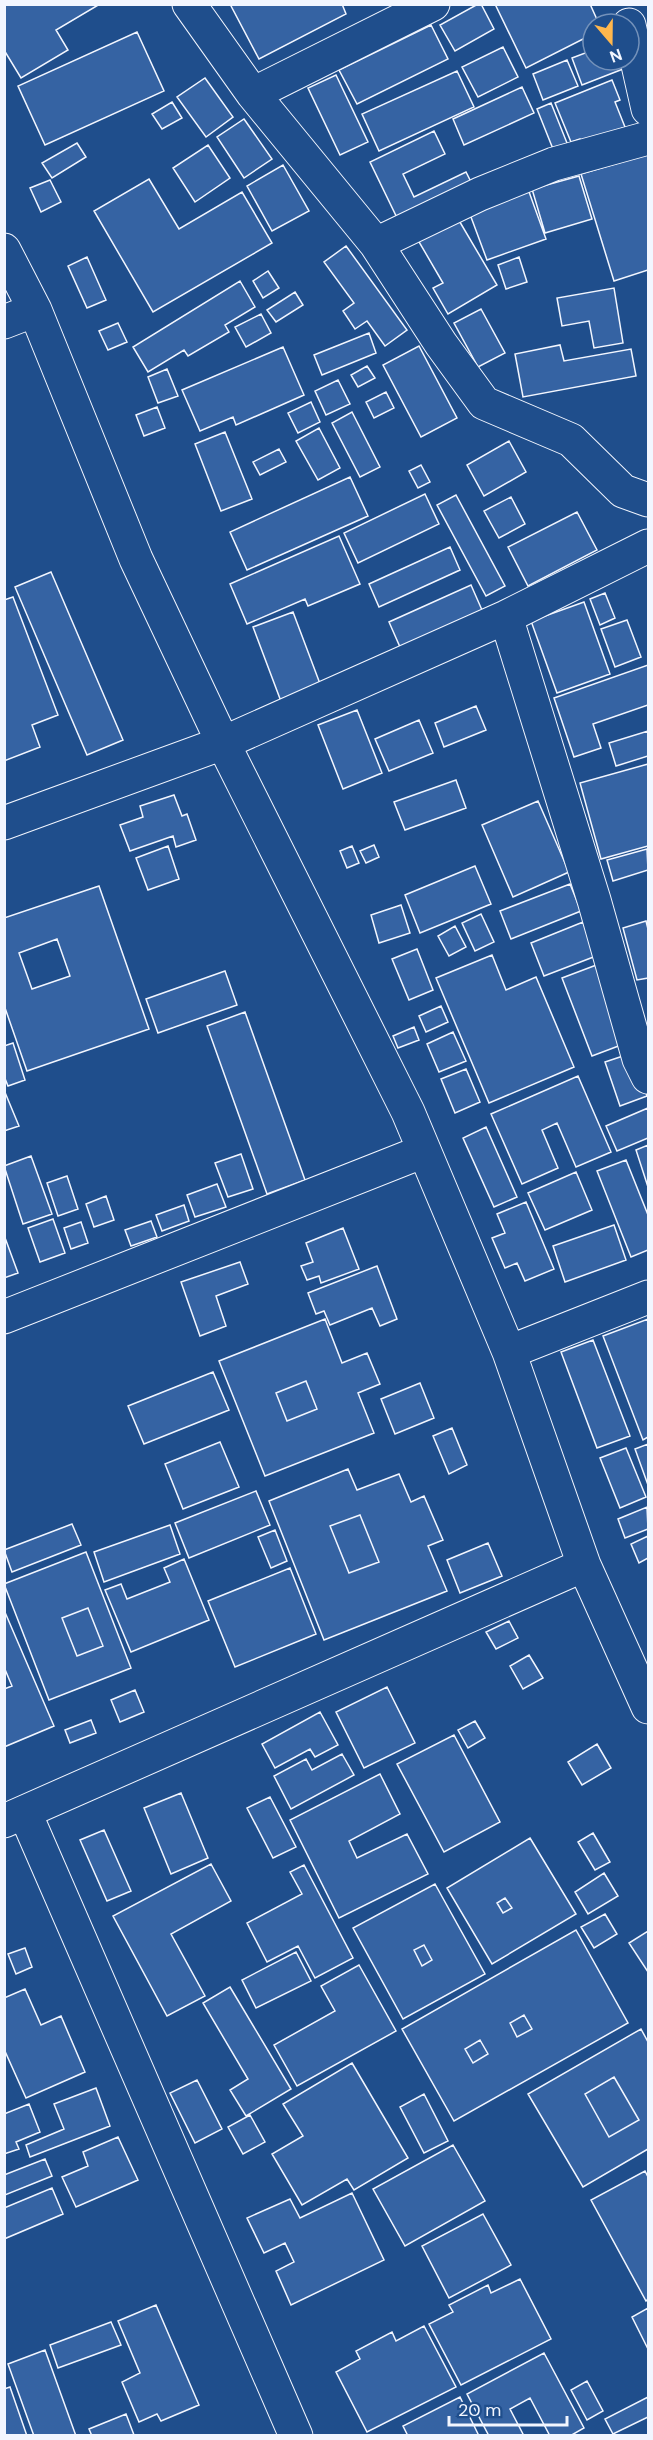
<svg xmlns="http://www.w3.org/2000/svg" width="653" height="2440" font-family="'DM Sans',sans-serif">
<rect width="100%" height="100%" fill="#1f4e8c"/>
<!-- building -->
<path fill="#3563a3" stroke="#f2f6ff" stroke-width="1.5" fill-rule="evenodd" d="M4 4H100L56 30 68 50 21 78 4 50Z
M230 4H342L346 14 259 59Z
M478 4H481L494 29 455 51 440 25Z
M495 4H590L599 24H593V34L526 68Z
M431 25 448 59 357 104 339 70Z
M137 32 164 91 45 145 18 86Z
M503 47 518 77 478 97 462 67Z
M593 50V60H620L623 69 582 85 572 58Z
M567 60 578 86 543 100 533 74Z
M457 71 474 107 379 151 362 114Z
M336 75 368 142 340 155 308 88Z
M205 78 233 117 206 137 177 97Z
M612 80 620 100 615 102 625 127 582 145 580 139 571 142 555 103Z
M522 87 534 113 464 145 453 119Z
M172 102 182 118 162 129 152 114Z
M551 103 569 148 555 154 537 109Z
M244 119 272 159 244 178 217 137Z
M434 131 445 154 403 174 414 197 466 172 475 190 401 226 370 162Z
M77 143 86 157 52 178 42 163Z
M208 145 230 178 195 202 173 168Z
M648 154V270L614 281 581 174Z
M283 165 309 211 272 231 247 186Z
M579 176 592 219 545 233 532 189Z
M149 179 179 229 242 192 272 243 153 312 94 211Z
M50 180 61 202 41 212 30 188Z
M528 189 546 239 487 260 468 209Z
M454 212 497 285 448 314 433 288 443 283 415 235Z
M346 246 407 330 385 346 367 321 355 329 343 311 354 303 324 262Z
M87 257 106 300 87 308 68 266Z
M519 257 527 282 506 289 498 265Z
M268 271 279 288 263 298 253 281Z
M240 281 255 307 225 325 229 332 188 356 184 350 148 372 133 347Z
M614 288 623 343 594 348 589 321 562 326 557 298Z
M295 292 303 305 276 322 267 310Z
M481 309 505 353 478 367 454 323Z
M261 314 271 333 246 347 235 327Z
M118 323 127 342 108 350 99 331Z
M369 333 376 353 322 375 314 355Z
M560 345 564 361 631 349 636 376 523 397 515 354Z
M419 346 457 418 421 437 383 365Z
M283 347 304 395 236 425 233 417 200 431 182 390Z
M367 366 375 378 358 387 351 375Z
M167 369 178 396 158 403 148 377Z
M338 380 350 404 326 415 315 391Z
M386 392 394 408 374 418 366 402Z
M311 402 320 422 298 433 288 413Z
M157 407 165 428 144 436 136 415Z
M352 412 380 467 360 477 332 423Z
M319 428 340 468 318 480 296 441Z
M225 432 252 499 221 511 195 444Z
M509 441 526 472 484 496 467 465Z
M279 449 286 462 260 475 253 462Z
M421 465 430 482 418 488 409 471Z
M350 477 368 516 247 570 230 532Z
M425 494 439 524 358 563 344 533Z
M456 495 505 586 486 596 437 505Z
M511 497 525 524 499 538 484 511Z
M577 512 597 550 528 586 508 547Z
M339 536 360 584 308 606 305 599 247 624 230 584Z
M450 547 460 570 379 607 369 584Z
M51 572 123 740 87 755 15 587Z
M471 585 482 610 400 647 389 622Z
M605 593 615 618 600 625 590 599Z
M13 597 58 715 32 725 40 747 4 761V600Z
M584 602 610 674 557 693 531 621Z
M293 612 322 689 282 704 253 627Z
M627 620 641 657 615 667 601 629Z
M648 665V705L593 724 601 748 574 757 554 698Z
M476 706 486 730 444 747 435 723Z
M357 710 382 773 343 789 318 725Z
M419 720 433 753 389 771 375 739Z
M648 731V756L616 766 609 743Z
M648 764V846L601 859 580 783Z
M456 780 466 808 405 830 394 802Z
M174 795 182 816 187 814 196 840 176 847 173 836 130 851 120 825 143 817 140 806Z
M538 801 569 872 513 897 482 825Z
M374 845 379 857 366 863 360 851Z
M168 846 179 879 148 890 136 858Z
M352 846 359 863 347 868 340 851Z
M647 849 648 870 613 881 607 860Z
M475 866 491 904 420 933 405 895Z
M570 884 581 911 511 939 500 911Z
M99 886 149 1029 27 1071 4 1005V918ZM57 939 70 976 32 989 19 953Z
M401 905 410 933 379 943 371 915Z
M481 914 494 942 475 951 462 923Z
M646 921 648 929V978L637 980 623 928Z
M583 922 596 956 544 976 531 943Z
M455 926 466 947 449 956 438 936Z
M417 949 433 990 409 1000 392 959Z
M492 955 506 990 536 977 574 1067 489 1103 436 978Z
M599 964 629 1042 592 1056 562 978Z
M225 971 237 1005 158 1033 146 999Z
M441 1006 448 1022 426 1032 419 1016Z
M245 1012 305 1180 267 1194 207 1026Z
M414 1027 419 1040 398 1048 393 1036Z
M453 1032 466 1061 439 1072 427 1044Z
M13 1043 25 1080 8 1086 4 1076V1046Z
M632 1053 647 1096 620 1106 605 1062Z
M466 1069 480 1102 455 1113 441 1079Z
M578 1076 611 1152 576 1167 557 1123 542 1130 558 1168 522 1184 491 1114Z
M4 1090 19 1126 4 1131Z
M648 1108V1138L617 1151 606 1126Z
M486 1127 517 1197 494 1207 463 1138Z
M648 1145V1187L636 1150Z
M241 1154 253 1189 228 1197 215 1163Z
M31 1156 52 1214 23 1224 4 1166Z
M626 1160 648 1215V1250L631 1257 597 1171Z
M576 1172 592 1210 545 1230 528 1193Z
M67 1176 78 1209 58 1216 47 1183Z
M217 1184 226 1207 195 1217 187 1195Z
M106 1196 114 1220 94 1227 86 1204Z
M526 1202 554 1269 525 1281 517 1263 505 1268 492 1238 505 1233 497 1214Z
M184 1205 189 1221 162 1231 156 1215Z
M53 1219 65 1253 40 1262 28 1228Z
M151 1221 157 1237 131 1246 125 1230Z
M81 1222 88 1243 71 1249 64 1228Z
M614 1225 626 1260 565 1282 553 1246Z
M343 1228 359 1269 321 1283 319 1276 307 1280 301 1266 313 1262 306 1243Z
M4 1235 18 1273 4 1278Z
M240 1262 248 1284 216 1296 226 1326 200 1336 181 1282Z
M377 1266 397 1319 380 1326 372 1308 330 1325 324 1311 316 1314 308 1293Z
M325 1319 342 1363 367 1353 380 1384 358 1393 374 1433 265 1476 219 1361ZM306 1381 317 1409 287 1421 276 1393Z
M648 1319V1437L643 1440 603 1336Z
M593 1340 630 1436 597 1448 561 1352Z
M213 1372 229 1410 144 1444 128 1406Z
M306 1381 317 1409 287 1421 276 1393Z
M420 1383 434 1418 395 1434 381 1399Z
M452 1428 467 1465 449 1474 433 1436Z
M220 1442 239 1487 183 1509 165 1464Z
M648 1444V1485L635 1449Z
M626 1448 646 1497 620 1508 600 1458Z
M348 1469 357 1490 399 1474 411 1502 424 1496 443 1540 428 1546 447 1591 324 1640 269 1501ZM360 1515 379 1562 349 1573 330 1526Z
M256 1491 270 1525 189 1558 175 1523Z
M647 1507 648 1529 625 1538 618 1519Z
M360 1515 379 1562 349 1573 330 1526Z
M72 1524 81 1545 12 1572 4 1550Z
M170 1525 180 1554 104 1582 94 1552Z
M275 1530 287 1561 271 1568 258 1537Z
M648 1536V1558L639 1563 631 1544Z
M488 1543 502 1576 460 1593 447 1560Z
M86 1552 131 1668 49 1700 4 1584ZM88 1608 103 1646 77 1656 62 1618Z
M184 1559 209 1620 131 1652 105 1590 121 1584 127 1599 170 1582 164 1568Z
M290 1568 316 1634 235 1667 208 1601Z
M88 1608 103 1646 77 1656 62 1618Z
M4 1610 54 1726 4 1747V1689L12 1686 4 1667Z
M509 1621 518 1638 496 1649 486 1632Z
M529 1655 543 1678 523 1689 510 1666Z
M387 1687 415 1743 364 1768 336 1712Z
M135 1690 144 1712 120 1722 111 1700Z
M320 1712 338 1745 315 1757 310 1749 275 1768 262 1744Z
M91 1720 96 1733 70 1743 65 1730Z
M475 1721 485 1738 468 1748 458 1730Z
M454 1735 500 1822 444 1852 397 1764Z
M597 1744 611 1768 582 1785 568 1762Z
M342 1754 354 1775 291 1809 274 1776 306 1759 312 1770Z
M380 1774 400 1814 349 1841 357 1858 407 1834 428 1874 339 1918 290 1820Z
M181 1793 208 1858 171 1874 144 1808Z
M270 1797 296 1847 273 1858 247 1808Z
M104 1830 131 1891 107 1901 80 1840Z
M593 1833 610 1862 595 1870 578 1842Z
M530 1838 576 1914 492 1964 447 1888ZM505 1898 512 1908 503 1913 497 1903Z
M211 1864 231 1901 171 1934 205 1996 167 2016 113 1916Z
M304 1865 353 1958 315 1978 298 1946 267 1962 247 1923 302 1894 290 1872Z
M604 1873 618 1896 588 1914 575 1892Z
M435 1884 485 1974 403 2019 353 1928ZM424 1945 432 1960 422 1966 414 1950Z
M505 1898 512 1908 503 1913 497 1903Z
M605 1914 617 1934 594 1948 581 1927Z
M576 1930 628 2023 454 2121 402 2029ZM524 2015 532 2029 517 2037 510 2023ZM480 2040 488 2054 473 2063 465 2049Z
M648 1931V1972L629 1943Z
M424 1945 432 1960 422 1966 414 1950Z
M25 1948 32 1967 16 1974 8 1954Z
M296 1952 311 1981 256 2008 242 1980Z
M359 1965 396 2031 297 2086 274 2045 335 2011 321 1986Z
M230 1987 291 2089 246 2116 230 2090 248 2079 203 2003Z
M25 1989 41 2025 61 2016 85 2072 26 2098 4 2049V1998Z
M524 2015 532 2029 517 2037 510 2023Z
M641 2029 648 2042V2149L583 2187 528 2094ZM614 2077 639 2120 609 2137 585 2094Z
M480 2040 488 2054 473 2063 465 2049Z
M352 2063 408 2158 354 2190 347 2179 302 2205 272 2154 303 2136 283 2104Z
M614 2077 639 2120 609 2137 585 2094Z
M197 2080 222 2129 195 2143 170 2093Z
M96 2088 110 2126 30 2157 26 2145 64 2129 54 2104Z
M424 2094 448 2141 424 2153 400 2107Z
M29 2104 40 2132 16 2142 19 2149 4 2154V2114Z
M250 2115 265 2142 243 2154 228 2127Z
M118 2137 138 2180 76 2207 62 2177 88 2166 83 2152Z
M453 2145 485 2201 405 2246 373 2189Z
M45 2159 52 2176 5 2195 4 2175Z
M645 2171 648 2177V2299L646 2301 591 2200Z
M52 2188 63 2214 4 2239V2208Z
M352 2193 384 2260 291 2305 276 2271 294 2262 285 2243 264 2253 247 2218 290 2199 300 2218Z
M483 2214 511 2265 449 2298 422 2246Z
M520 2279 551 2339 461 2385 429 2324 453 2312 449 2305 488 2285 491 2293Z
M156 2305 199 2405 161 2421 157 2414 139 2422 122 2382 140 2373 118 2321Z
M648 2308V2349L632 2317Z
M111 2322 121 2345 58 2368 50 2345Z
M424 2326 456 2387 367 2432 336 2372 360 2359 356 2351 392 2332 396 2341Z
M45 2350 76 2436H34L8 2364Z
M544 2353 584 2428 570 2436H550L530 2398 510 2409 524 2436H489L467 2394Z
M587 2381 603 2411 587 2420 571 2390Z
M10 2387 27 2436H4V2389Z
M460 2397 479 2436H408L403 2426Z
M648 2397V2417L613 2434 605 2419Z
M126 2414 134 2435 92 2436 89 2429Z"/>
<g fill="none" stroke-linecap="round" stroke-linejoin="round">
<!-- minor casing -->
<g stroke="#f2f6ff" stroke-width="35">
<path id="minor" d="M189 4 253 94 376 244 441 344 484 403 571 440 623 491 648 500
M629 25 648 109
M253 94 433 4
M376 244 480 194 554 164 648 138
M4 250 35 310 136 559 223 743 408 1112 509 1352 584 1565 648 1707
M4 322 35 310
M506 617 594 900 639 1059 648 1077
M4 823 223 743 506 617 648 546
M4 1317 424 1151
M509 1352 648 1297
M25 1813 296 2436
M4 1821 584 1565"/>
</g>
<!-- minor -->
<use href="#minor" stroke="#1f4e8c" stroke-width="33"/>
</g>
<!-- border -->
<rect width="653" height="2440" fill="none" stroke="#f2f6ff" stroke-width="12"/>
<!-- north arrow -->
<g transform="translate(611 42) rotate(160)"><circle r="28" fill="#1f4e8c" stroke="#7391ba" stroke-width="1.5"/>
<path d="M0-4.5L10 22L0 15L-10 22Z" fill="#ffb74d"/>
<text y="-9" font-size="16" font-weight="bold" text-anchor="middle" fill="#f2f6ff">N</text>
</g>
<!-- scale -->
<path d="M449 2416v9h118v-9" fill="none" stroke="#f2f6ff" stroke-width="3"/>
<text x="458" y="2416" font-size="18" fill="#f2f6ff" stroke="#1f4e8c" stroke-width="4.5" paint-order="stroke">20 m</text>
</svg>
